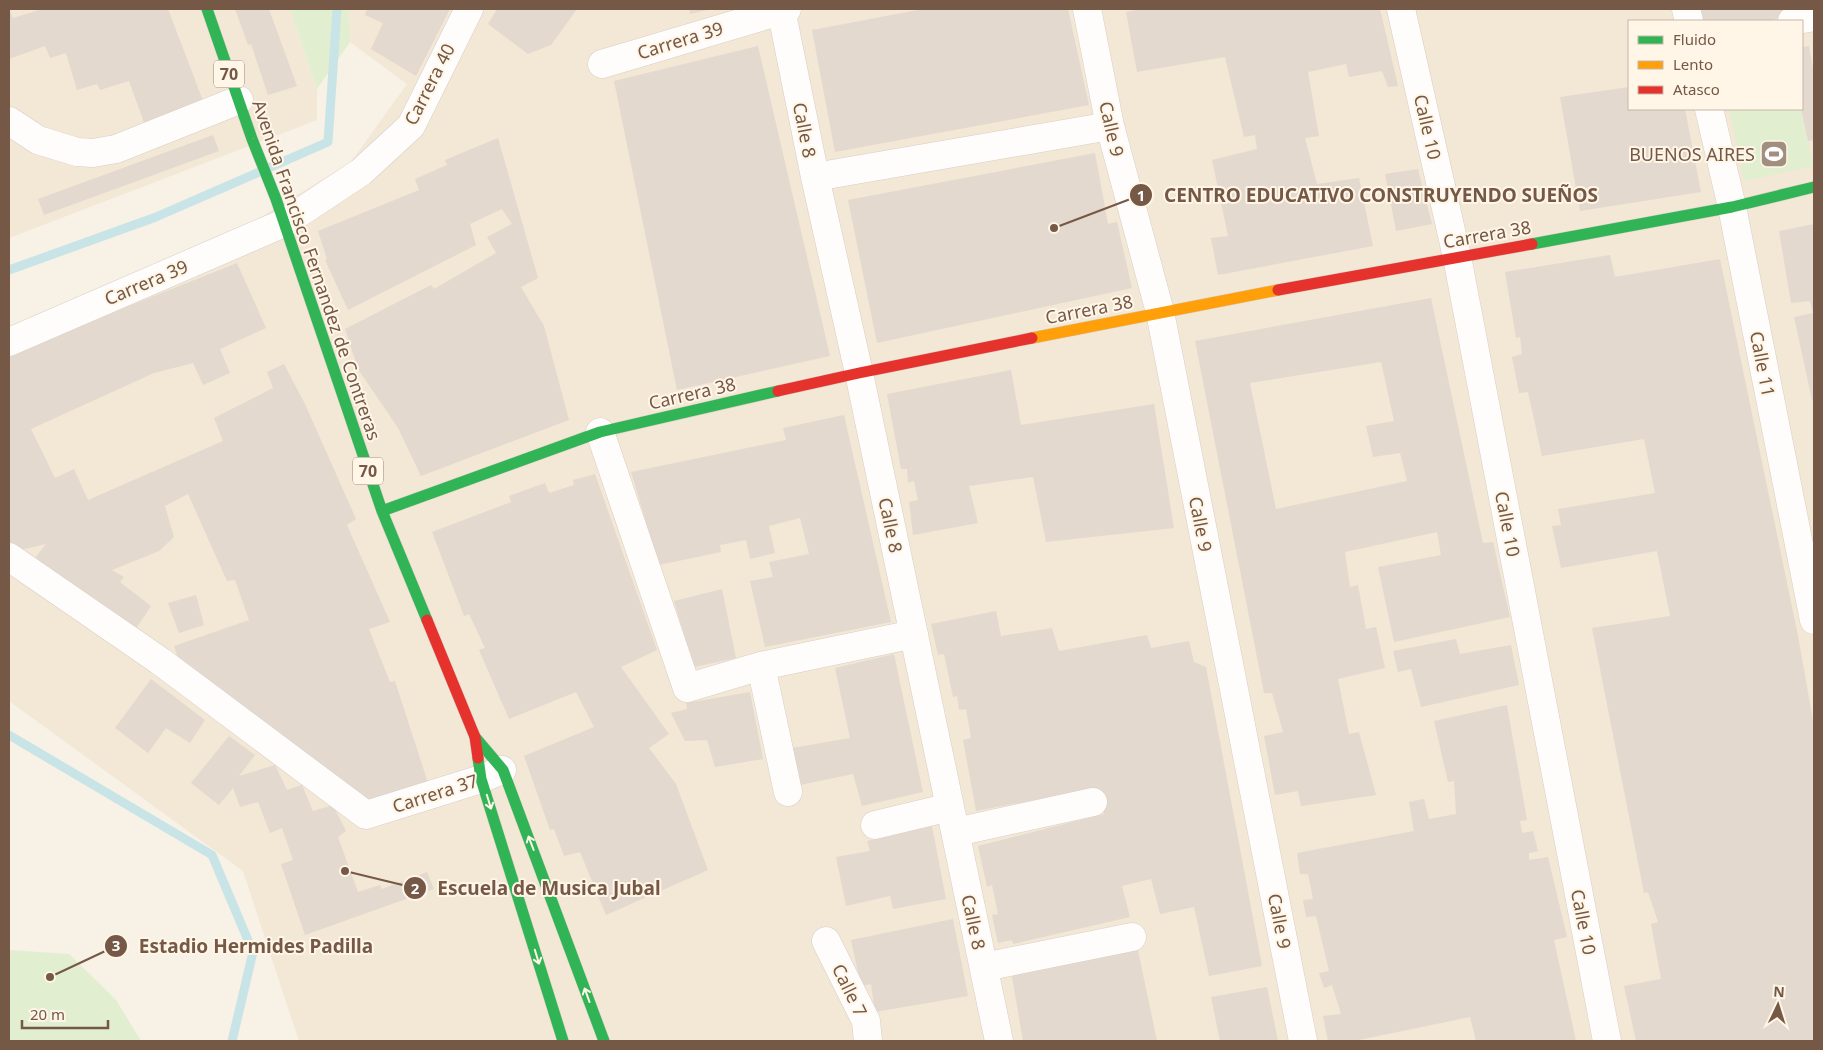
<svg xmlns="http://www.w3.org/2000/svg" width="1823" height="1050" font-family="'Noto Sans',sans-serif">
<rect width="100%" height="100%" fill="#f7f1e6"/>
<!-- residential -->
<path fill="#f3e7d6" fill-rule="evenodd" d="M9 9H290L317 89V120L9 238Z
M348 9H1814V1041H299L243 871 9 701V330L245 227 351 162 407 84 350 42ZM1629 21H1802V109H1629Z"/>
<!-- green -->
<path fill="#e1eed0" d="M290 9H348L350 42 317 89Z
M1729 109H1801L1813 166 1744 181Z
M9 950 69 954 116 1000 141 1041H9Z"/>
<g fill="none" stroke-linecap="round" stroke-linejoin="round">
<!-- stream -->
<path stroke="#c8e4e7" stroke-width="9" d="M9 270 156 217 328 142 337 9
M9 735 212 855 253 952 232 1041"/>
</g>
<!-- building -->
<path fill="#e3d9ce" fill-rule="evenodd" d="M9 9 13 18 42 9H168L205 106 146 128 129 81 100 90 97 84 77 90 66 53 50 58 45 46 9 59Z
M235 9H269L297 86 268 95 251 44 248 45Z
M367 9H450L416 76 371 49 383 23 365 15Z
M497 9H577L551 45 528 54 488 24Z
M689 9H707V10L690 14Z
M923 9H1068L1089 105 835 152 812 30Z
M1140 9H1380L1398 86 1388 87 1382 71 1349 77 1346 64 1308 72 1319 136 1305 138 1317 184 1359 178 1373 246 1218 275 1211 238 1228 236 1212 160 1257 149 1255 135 1244 137 1225 57 1137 72 1126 12Z
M1700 9H1814V11L1766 21H1702Z
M758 46 830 356 677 390 614 81Z
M1809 46 1814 74V140L1808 141 1801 109 1802 47Z
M1629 87V109H1685L1701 192 1580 211 1560 97Z
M213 135 219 151 44 215 38 199Z
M498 138 538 278 521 287 544 326 569 420 421 476 398 428 358 369 345 329 431 285 434 289 496 253 487 237 512 224 502 209 470 224 476 245 348 310 325 260 327 259 318 231 419 190 415 179 447 165 445 160Z
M1095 153 1108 224 1117 222 1132 288 877 343 848 200Z
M1418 169 1432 224 1396 231 1385 174Z
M1814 224V400H1812L1794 317 1813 313 1810 301 1791 303 1779 231Z
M1610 255 1615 277 1720 259 1798 636 1814 726V1041H1636L1624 986 1661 979 1651 924 1658 922 1648 892 1644 893 1592 628 1670 616 1657 551 1561 568 1552 526 1561 525 1558 509 1655 493 1644 439 1542 456 1528 392 1519 393 1512 357 1522 354 1520 337 1516 338 1505 272Z
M237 263 266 328 220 349 230 373 203 385 193 363 154 373 31 429 55 478 74 469 88 500 223 441 214 418 273 388 267 372 284 364 305 404 356 519 347 525 390 622 369 629 390 682 395 681 428 783 370 802 178 658 174 646 249 620 235 580 227 581 188 494 165 506 174 537 159 551 112 570 124 577 120 582 151 606 135 630 35 558 46 544 21 550 9 542V357L129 306Z
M1431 298 1483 543 1493 542 1510 617 1394 642 1378 567 1441 555 1437 532 1345 552 1350 587 1358 585 1366 629 1376 627 1385 668 1338 679 1349 734 1359 732 1376 795 1301 806 1298 791 1275 795 1264 736 1283 732 1272 693H1264L1195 341ZM1381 362 1394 421 1366 426 1373 457 1400 453 1407 481 1276 509 1250 383Z
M1011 370 1021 425 1154 404 1174 528 1046 542 1033 477 969 486 978 523 913 535 909 502 918 500 914 481 908 483 907 469H901L887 394Z
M844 415 891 622 765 647 750 581 773 577 769 562 809 554 800 518 769 526 775 553 750 559 746 540 720 545 721 552 659 565 631 472 786 440 783 428Z
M595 474 657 650 621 667 669 734 649 748 676 784 708 870 606 915 580 852 564 856 554 829 550 830 524 756 594 727 576 692 509 719 479 650 485 648 469 614 464 616 432 532 511 502 509 496 545 483 549 493 574 485 573 480Z
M722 589 736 658 694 667 674 601Z
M196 595 204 625 179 633 168 603Z
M996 611 1001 636 1052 628 1059 651 1147 635 1151 648 1189 641 1194 662 1206 667 1262 966 1209 976 1194 907 1160 914 1151 879 1122 886 1130 917 1013 944 1012 940 998 943 992 915 998 914 992 885 987 887 978 846 1104 814 1097 788 976 811 963 740 971 738 966 709 959 710 957 696 953 697 944 654 938 655 931 624Z
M1456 639 1460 654 1511 645 1519 685 1421 707 1411 669 1398 672 1393 651Z
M894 654 923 792 862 806 853 774 800 785 792 748 850 738 835 668Z
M151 679 205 720 190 743 166 728 148 753 115 728Z
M750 692 763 759 715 767 707 740 685 741 671 713 687 709 686 703Z
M1507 705 1527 820 1520 821 1522 833 1533 831 1538 851 1529 853V860L1548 857 1567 937 1554 940 1576 1041H1476L1470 1017 1354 1041H1328L1323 1016 1341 1014 1332 985 1324 988 1319 973 1329 971 1316 916 1306 917 1303 900 1313 899 1308 874H1300L1297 853 1414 831 1409 802 1424 799 1429 819 1456 814 1454 781 1448 782 1434 721Z
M229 736 255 755 239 776 275 765 287 790 302 785 313 811 333 805 346 831 338 837 358 892 380 885 382 889 427 872 434 889 305 935 281 864 293 860 282 828 270 833 258 802 240 807 233 788 219 805 191 783Z
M932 826 946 899 893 909 890 896 846 906 836 857 870 851 867 841Z
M953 919 968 996 875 1012 871 984 861 986 851 940Z
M1136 941 1157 1041H1023L1011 971Z
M1267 987 1278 1041H1220L1211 997Z"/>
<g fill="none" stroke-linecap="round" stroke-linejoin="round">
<!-- street casing -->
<g stroke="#d8cec5" stroke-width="29">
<path id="street" d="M781 9 815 177 859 373 999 1041
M1087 9 1110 126 1160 312 1303 1041
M1401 9 1457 257 1607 1041
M1686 9 1689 21
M1792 21 1814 17
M602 64 787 9
M1709 109 1732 207 1814 620
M9 121 38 140 77 152 93 153 116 149 239 100
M815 177 1110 126
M9 342 284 223 361 172 411 126 469 9
M600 432 687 688 761 666 914 634
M9 557 160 661 366 815 481 779 502 770
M761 666 788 792
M875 825 950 807
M956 832 1093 802
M826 941 866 1021 868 1041
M984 967 1132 937"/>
</g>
<!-- fast casing -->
<g stroke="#d7cdc3" stroke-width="12">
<path id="fast" d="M207 9 252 139 276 199 382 511 427 620
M1532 244 1732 207 1814 187
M382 511 600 432 778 391
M475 737 503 770 604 1041
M478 758 481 779 563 1041"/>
</g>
<!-- slow casing -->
<g stroke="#d7cdc3" stroke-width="12">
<path id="slow" d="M1032 338 1278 290"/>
</g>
<!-- jam casing -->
<g stroke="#d7cdc3" stroke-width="12">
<path id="jam" d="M1278 290 1532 244
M778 391 859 373 1032 338
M427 620 475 737 478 758"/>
</g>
<!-- street -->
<use href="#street" stroke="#fefdfb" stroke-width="28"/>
<!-- fast -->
<use href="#fast" stroke="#30b455" stroke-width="11"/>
<!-- slow -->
<use href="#slow" stroke="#ff9f0a" stroke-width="11"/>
<!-- jam -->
<use href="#jam" stroke="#e5322d" stroke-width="11"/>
</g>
<!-- one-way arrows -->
<defs><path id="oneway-shaft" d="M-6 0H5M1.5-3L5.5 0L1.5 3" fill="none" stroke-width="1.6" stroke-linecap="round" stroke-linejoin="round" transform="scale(1.25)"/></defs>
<g stroke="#fff6e7">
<use href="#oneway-shaft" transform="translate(489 802) rotate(73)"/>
<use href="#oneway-shaft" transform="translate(531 843) rotate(-111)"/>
<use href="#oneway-shaft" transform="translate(537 957) rotate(73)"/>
<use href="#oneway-shaft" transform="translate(587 995) rotate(-110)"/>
</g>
<!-- icons -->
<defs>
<g id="stadium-square" transform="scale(1.4375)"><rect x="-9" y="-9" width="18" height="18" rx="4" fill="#a28e7e" stroke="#fff6e7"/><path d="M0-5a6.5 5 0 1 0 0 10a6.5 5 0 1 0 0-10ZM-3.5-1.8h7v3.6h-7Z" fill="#fff"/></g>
</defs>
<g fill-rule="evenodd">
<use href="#stadium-square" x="1774" y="154"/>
</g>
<g text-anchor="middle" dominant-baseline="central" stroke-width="4" stroke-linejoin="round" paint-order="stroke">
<!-- shield labels -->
<g fill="#fff6e7" stroke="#9e8776" stroke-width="1">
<rect x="214" y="60.5" width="30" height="27" rx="4"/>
<rect x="353" y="457.5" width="30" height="27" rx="4"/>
</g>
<g font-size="16" font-weight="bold" fill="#755846">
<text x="229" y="74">70</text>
<text x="368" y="471">70</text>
</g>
<!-- street labels -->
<g font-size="18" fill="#755846" stroke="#fff6e7">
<text transform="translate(680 40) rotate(-17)">Carrera 39</text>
<text transform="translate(429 84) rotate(-63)">Carrera 40</text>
<text transform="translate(1428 127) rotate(77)">Calle 10</text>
<text transform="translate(1112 129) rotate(77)">Calle 9</text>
<text transform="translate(805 130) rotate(79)">Calle 8</text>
<text transform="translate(1487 234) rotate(-10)">Carrera 38</text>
<text transform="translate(317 270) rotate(71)">Avenida Francisco Fernandez de Contreras</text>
<text transform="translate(146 282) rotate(-23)">Carrera 39</text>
<text transform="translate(1089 309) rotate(-11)">Carrera 38</text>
<text transform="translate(1763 364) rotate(79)">Calle 11</text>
<text transform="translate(692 393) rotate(-13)">Carrera 38</text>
<text transform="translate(1201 524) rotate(79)">Calle 9</text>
<text transform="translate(1508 524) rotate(79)">Calle 10</text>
<text transform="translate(891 525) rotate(78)">Calle 8</text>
<text transform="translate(435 793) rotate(-18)">Carrera 37</text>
<text transform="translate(1280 921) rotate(79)">Calle 9</text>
<text transform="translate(974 922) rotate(78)">Calle 8</text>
<text transform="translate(1584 922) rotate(79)">Calle 10</text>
<text transform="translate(850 990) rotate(64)">Calle 7</text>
</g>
<!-- poi labels -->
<g font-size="18" fill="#755846" stroke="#fff6e7" text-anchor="end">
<text x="1755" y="154">BUENOS AIRES</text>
</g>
</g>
<!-- callouts -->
<path fill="none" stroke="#755846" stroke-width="2" d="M1054 228L1141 195M345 871L415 888M50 977L116 946"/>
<g fill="#755846" stroke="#fff6e7" stroke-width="2">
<circle cx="1054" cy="228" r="5"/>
<circle cx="345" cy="871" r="5"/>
<circle cx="50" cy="977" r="5"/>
<circle cx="1141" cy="195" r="12"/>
<circle cx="415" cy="888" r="12"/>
<circle cx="116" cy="946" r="12"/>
</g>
<g font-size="15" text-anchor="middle" font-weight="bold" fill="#fff">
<text x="1141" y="201">1</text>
<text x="415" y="894">2</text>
<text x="116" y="951">3</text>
</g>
<g font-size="19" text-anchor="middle" font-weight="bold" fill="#755846" stroke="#fff6e7" stroke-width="4" stroke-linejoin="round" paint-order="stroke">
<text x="1381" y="202">CENTRO EDUCATIVO CONSTRUYENDO SUEÑOS</text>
<text x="549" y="895">Escuela de Musica Jubal</text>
<text x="256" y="953">Estadio Hermides Padilla</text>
</g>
<!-- border -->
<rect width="1823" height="1050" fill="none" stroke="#755846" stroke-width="20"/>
<!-- legend -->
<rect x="1628" y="20" width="175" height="90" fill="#fff6e7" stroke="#c8b7a7"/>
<rect x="1638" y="36" width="25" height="8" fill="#30b455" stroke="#c8b7a7"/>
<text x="1673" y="45" font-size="15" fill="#755846">Fluido</text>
<rect x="1638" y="61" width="25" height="8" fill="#ff9f0a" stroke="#c8b7a7"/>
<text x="1673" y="70" font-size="15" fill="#755846">Lento</text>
<rect x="1638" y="86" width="25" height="8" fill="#e5322d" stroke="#c8b7a7"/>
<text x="1673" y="95" font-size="15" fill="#755846">Atasco</text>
<!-- north arrow -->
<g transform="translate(1778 1005) rotate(4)" stroke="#fff6e7" stroke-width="4" paint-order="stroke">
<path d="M0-4L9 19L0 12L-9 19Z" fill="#755846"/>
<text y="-8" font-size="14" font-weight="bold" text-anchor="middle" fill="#755846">N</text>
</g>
<!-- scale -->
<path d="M22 1020v8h86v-8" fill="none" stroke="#755846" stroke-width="2.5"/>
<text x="30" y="1020" font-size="15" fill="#755846" stroke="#fff6e7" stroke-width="4" paint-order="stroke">20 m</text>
</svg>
